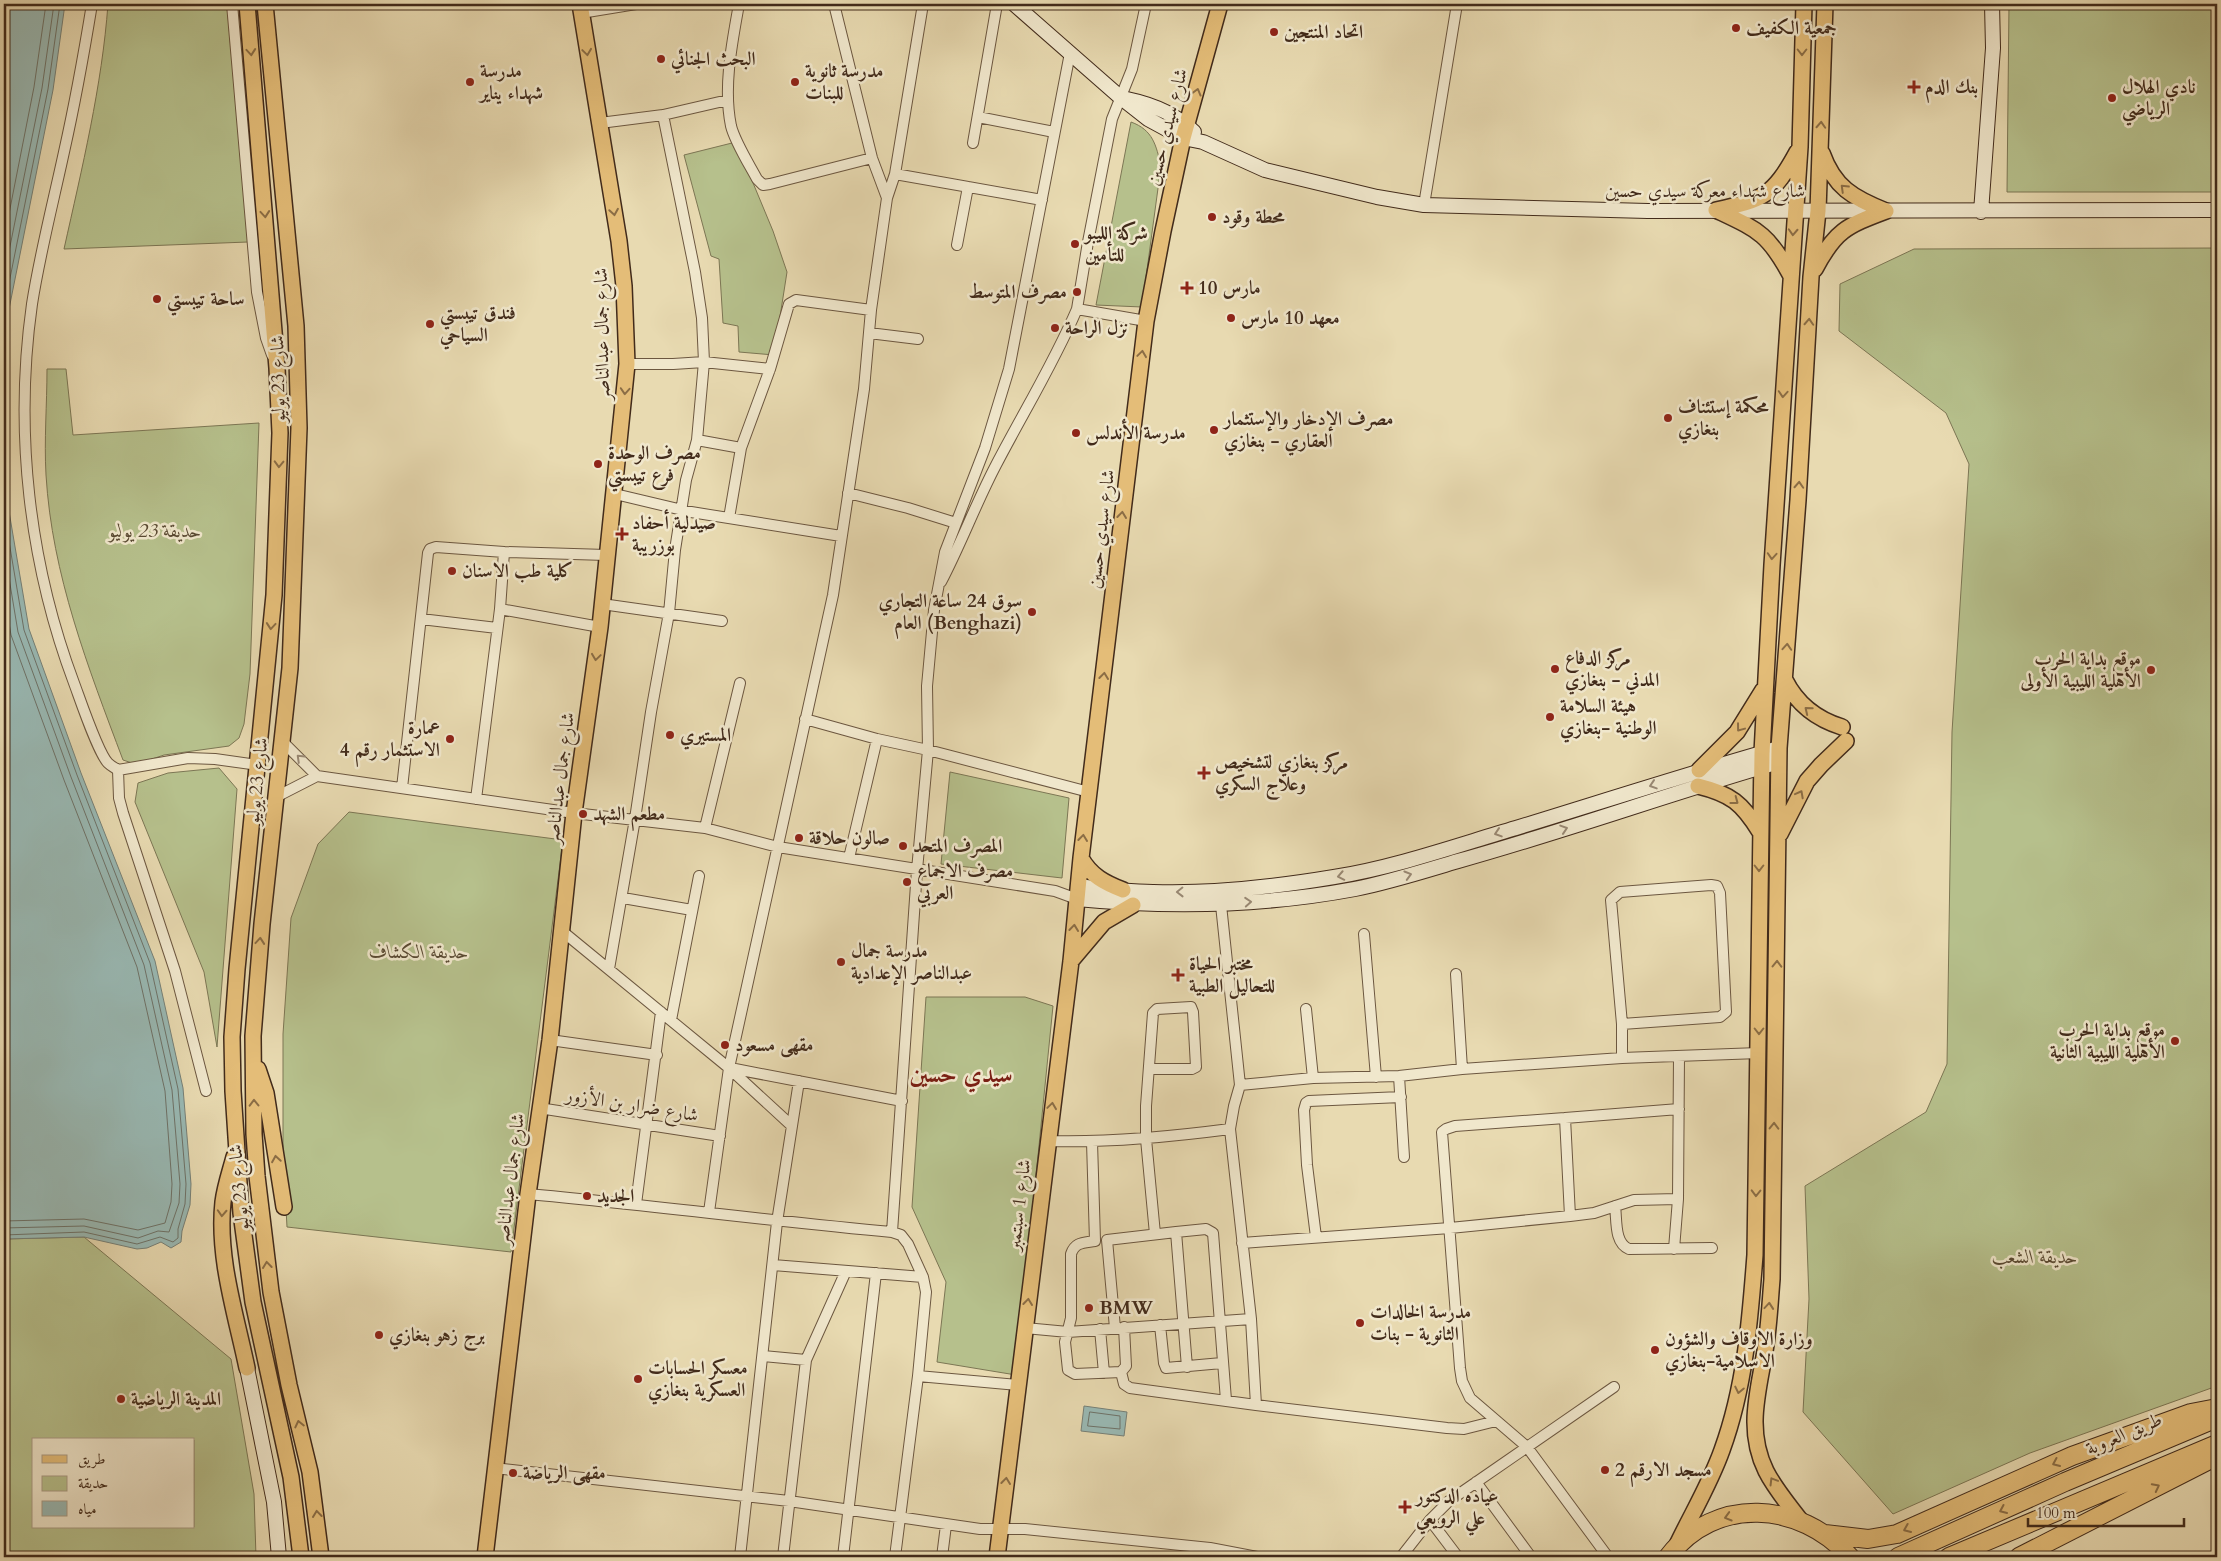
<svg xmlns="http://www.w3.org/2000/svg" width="2221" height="1561" font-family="Cardo,Amiri,serif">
<rect width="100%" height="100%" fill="#e8dab1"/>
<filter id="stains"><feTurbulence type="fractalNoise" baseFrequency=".004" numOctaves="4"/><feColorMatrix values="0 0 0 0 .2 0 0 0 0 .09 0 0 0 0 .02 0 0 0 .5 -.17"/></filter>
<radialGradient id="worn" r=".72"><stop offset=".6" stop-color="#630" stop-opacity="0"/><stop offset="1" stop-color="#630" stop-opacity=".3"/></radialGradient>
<!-- green -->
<path fill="#b6c08c" stroke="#7c7654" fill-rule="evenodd" d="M108 4H227L248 242 64 249C82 168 102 86 108 4Z
M2009 4H2217V192H2007Z
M1131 122C1153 130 1156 145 1161 166L1142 307 1096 305Z
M736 142 773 231 787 272 774 355 739 352 738 326 723 323 719 259 711 256 684 155Z
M2217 248V1386L2030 1453 1893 1514 1803 1412 1809 1299 1805 1186 1926 1112 1947 1064 1952 732 1969 464 1946 413 1839 331 1840 284 1914 249Z
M47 369H66L73 435 259 423 250 674 244 724 239 738 229 746 164 755 143 762 132 763 123 760C88 667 52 575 46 475 44 440 47 404 47 369Z
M219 768 237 789 217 1047 204 972 135 802 138 783 168 773Z
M950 772 1069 798 1062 878 941 864Z
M349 812 563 840 511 1252 287 1227 283 1154V1034L291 918 318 844Z
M926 997H1025L1053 1006 1016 1375 937 1362 946 1282 912 1207Z
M84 1237 231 1359 254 1494 256 1557H4V1239ZM34 1440H194V1527H34Z"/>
<!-- water -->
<path fill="#99b9b4" stroke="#768077" d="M4 4H65L53 90 6 324 4 441Z
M4 482 29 629 81 773 155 961 183 1088 191 1184 190 1205 182 1231 181 1242 171 1248 161 1242 147 1248 137 1249 84 1237 4 1239Z
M1084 1406 1127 1412 1124 1436 1081 1431Z"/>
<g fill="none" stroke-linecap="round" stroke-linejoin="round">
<!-- shore -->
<path stroke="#6e7268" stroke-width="1" d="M4 239 34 87 46 4
M4 276 42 88 54 4
M4 308 48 89 60 4
M4 512 24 630 77 775 150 963 178 1089 186 1184 185 1204 178 1229V1238L173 1242 160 1237 137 1244 84 1232 4 1235
M4 548 18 632 71 777 144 965 172 1090 180 1184 179 1203 169 1232 158 1231 138 1238 84 1226 4 1228
M4 593 11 635 64 780 137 967 165 1091 172 1184 171 1202 165 1223 138 1230 84 1219 4 1221
M1090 1412 1120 1416V1429L1088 1426Z"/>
<!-- street casing -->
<g stroke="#6c5740" stroke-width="12">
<path id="street" d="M92 4C84 53 75 103 64 152 53 203 40 253 32 304 14 431 29 563 74 683 80 699 98 753 108 763 111 766 115 768 118 770L188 758 215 759 258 765
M232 4 257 292 266 338 272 355
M739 4C732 43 723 87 731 126 735 142 749 164 757 179L763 185 770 184 872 158
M1146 4 1132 69 1112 119 1088 242 1077 309 1146 321
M581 13 636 4
M978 117 1054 132
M600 123 663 115 728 100
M973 143 997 4
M895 174 1042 200
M887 198 895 174 923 4
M1424 205 1457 4
M957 245 968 187
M869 333 918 339
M627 364H673L704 362 770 369
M697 440 741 448
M848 493 908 508 956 523
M615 494 691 512 841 536
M729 518 741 448 770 369 789 304 796 300 871 310
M941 582C961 544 976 503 996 465 1023 413 1054 363 1077 309
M602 604 722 621
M500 609 600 627
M421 619 497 628
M805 719 877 739 928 750 1089 792
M282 741 317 776
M118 770 119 798 123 813 175 971 206 1091
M402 788 428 553 430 549 436 547 504 552
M276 797 317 776 574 813 705 828 778 847 1055 891 1077 899
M476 799 500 609 504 552 606 555
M705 828 740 683
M849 858 877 739
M623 898 692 910
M1221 905 1240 1085
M562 931 729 1068 792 1126
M1364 934 1376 1077
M609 969 635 819 651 712 669 613 675 550 686 480 697 440 704 362 702 318 695 272 663 115
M1456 974 1462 1069
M1306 1009 1313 1078
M671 1020 699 876
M1622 1024 1720 1017 1726 1012 1720 893 1717 886 1711 885 1620 892 1611 900 1622 1024V1058
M550 1040 657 1055
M730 1068 902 1101
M1150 1069H1192L1196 1067 1193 1012 1191 1007 1157 1009 1153 1013 1146 1106V1139L1155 1234
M1399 1076 1404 1157
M539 1108 720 1136
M1565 1118 1455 1126 1446 1129 1442 1132 1460 1368 1462 1381 1470 1398 1527 1447 1608 1557
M1047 1141C1109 1143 1169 1137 1230 1129
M1092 1142 1095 1241C1083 1243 1075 1242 1071 1254V1318L1065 1342 1068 1370 1075 1374 1121 1372 1126 1366 1124 1327
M528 1194C649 1205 771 1221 892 1232
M636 1204 661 1012
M1615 1206C1617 1220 1614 1243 1629 1249L1712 1248
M709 1212 729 1068 833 595 864 389 871 310 887 198 872 158 834 4
M1570 1216 1565 1118 1679 1109
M1176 1232 1206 1229 1213 1233 1226 1400
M1316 1237 1307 1165 1304 1110 1306 1103 1309 1101 1401 1097
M1242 1243 1450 1228 1570 1216 1594 1213 1634 1200 1678 1199 1679 1056
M1674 1249 1678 1199
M773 1265 923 1277
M1251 1319 1256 1405
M1160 1325 1164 1363 1166 1368 1222 1363
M1025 1328 1068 1332 1251 1319 1230 1129 1234 1106 1240 1085 1313 1078 1399 1076 1462 1069 1622 1058 1759 1053
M1115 1328 1107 1240 1176 1232 1187 1367
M1100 1329 1104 1373
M763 1356 806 1360
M1121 1372 1124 1384 1130 1388 1256 1405 1447 1428 1464 1429 1496 1421
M1018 1385 918 1376 926 1292 923 1277 908 1244 901 1235 892 1232 917 870 928 750 927 686 934 610 945 552 985 448 1009 369 1070 53
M494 1468 789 1501 980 1529H1025L1210 1548 1257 1557
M1476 1482 1531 1557
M1430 1520 1458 1557
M740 1557 777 1222 799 1081
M783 1557 806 1360 846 1271
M843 1557 876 1273
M895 1557 918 1376
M942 1557 946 1525
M1401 1557 1430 1520 1449 1501 1614 1387"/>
</g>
<!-- secondary casing -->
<g stroke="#422b1b" stroke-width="16">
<path id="secondary" d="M1014 4 1120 97 1148 119 1183 138 1203 142 1265 170 1377 197 1424 205 1648 211 2217 210
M1127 99C1151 104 1176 114 1194 132
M1981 212 1993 48 1992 4
M1078 886C1103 889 1128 892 1153 892 1213 894 1274 887 1334 877 1396 867 1455 846 1516 828 1604 801 1691 773 1779 748
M1077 899C1170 908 1264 906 1355 889 1390 882 1424 871 1458 861 1566 831 1671 793 1779 762
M247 1368 274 1502 279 1557"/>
</g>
<!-- primary casing -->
<g stroke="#422b1b" stroke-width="18">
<path id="primary" d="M247 4 277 368 280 433 274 595 237 969 232 1037 233 1091 241 1213 253 1302 291 1477 301 1557
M265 4 296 326 299 428 290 668 262 924 253 1036 254 1134 257 1176 271 1292 289 1385 310 1472 321 1557
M1822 153C1834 187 1853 198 1886 211
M1716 210C1763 200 1773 196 1797 152
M1716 210C1758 230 1768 233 1791 276
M1815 269C1835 231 1846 226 1886 211
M1785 680C1797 704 1816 719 1842 727
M1699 770 1737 732 1763 690
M1698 786C1731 794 1742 803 1760 832
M1780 834 1807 781 1821 765 1846 741
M1081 858C1091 876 1105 883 1123 890
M1071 961 1104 922 1133 905
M258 1069 266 1093 284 1207
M234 1157C230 1172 225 1186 223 1202 217 1257 236 1315 247 1368
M1801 1521C1789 1505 1775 1489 1766 1471 1746 1430 1758 1393 1765 1351 1769 1327 1770 1303 1772 1279L1779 748 1798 500 1811 277 1818 211 1825 4
M1676 1547C1691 1515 1710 1484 1722 1450 1745 1387 1750 1321 1755 1255L1762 753 1772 565 1800 147 1804 4
M485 1557 528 1194 550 1040 574 813 600 627 627 364 624 286 619 241 580 4
M997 1557 1071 961 1081 858 1146 321 1163 231 1183 138 1220 4"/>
</g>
<!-- highway casing -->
<g stroke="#422b1b" stroke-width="20">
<path id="highway" d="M1825 1534 1868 1539 1897 1534 2072 1456 2191 1413 2217 1408
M1668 1557C1715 1495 1800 1501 1850 1557
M1898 1557 2065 1482 2217 1418
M1949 1557 2217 1444
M2019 1557 2217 1456"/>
</g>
<!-- street -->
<use href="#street" stroke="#f0e7cc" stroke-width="10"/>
<!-- secondary -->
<use href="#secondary" stroke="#f0e7cc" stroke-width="14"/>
<!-- primary -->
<use href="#primary" stroke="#e4bd78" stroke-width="15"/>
<!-- highway -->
<use href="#highway" stroke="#e4bd78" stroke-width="18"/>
</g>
<!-- one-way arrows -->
<defs><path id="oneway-chevron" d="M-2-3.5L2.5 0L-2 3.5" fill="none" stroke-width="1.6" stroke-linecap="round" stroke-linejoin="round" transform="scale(1.25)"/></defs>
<g stroke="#8b6d45">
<use href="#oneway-chevron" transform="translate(251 52) rotate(85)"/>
<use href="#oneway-chevron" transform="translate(587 52) rotate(82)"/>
<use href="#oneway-chevron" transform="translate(1802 52) rotate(90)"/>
<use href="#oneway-chevron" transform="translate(1197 92) rotate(-75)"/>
<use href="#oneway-chevron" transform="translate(1821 125) rotate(-87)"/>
<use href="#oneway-chevron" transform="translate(1844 188) rotate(-136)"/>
<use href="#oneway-chevron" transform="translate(614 212) rotate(81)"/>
<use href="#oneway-chevron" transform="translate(265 214) rotate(85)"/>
<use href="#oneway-chevron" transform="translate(1793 232) rotate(93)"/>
<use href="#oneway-chevron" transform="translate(1809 322) rotate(-87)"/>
<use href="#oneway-chevron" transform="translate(1142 354) rotate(-82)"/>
<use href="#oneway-chevron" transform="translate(625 391) rotate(94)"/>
<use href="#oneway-chevron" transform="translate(1783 394) rotate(94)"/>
<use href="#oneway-chevron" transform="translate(279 464) rotate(92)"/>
<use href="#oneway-chevron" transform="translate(1799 485) rotate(-87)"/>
<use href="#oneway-chevron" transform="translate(1122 515) rotate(-83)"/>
<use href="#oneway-chevron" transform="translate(1772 556) rotate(94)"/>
<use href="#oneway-chevron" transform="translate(271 626) rotate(95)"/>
<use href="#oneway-chevron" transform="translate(1787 647) rotate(-86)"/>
<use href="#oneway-chevron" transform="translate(596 657) rotate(98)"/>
<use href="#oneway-chevron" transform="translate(1104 676) rotate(-83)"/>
<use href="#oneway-chevron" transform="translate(1808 710) rotate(-141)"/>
<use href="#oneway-chevron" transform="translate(1740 728) rotate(127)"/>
<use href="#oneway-chevron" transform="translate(1800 794) rotate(-62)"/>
<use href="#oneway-chevron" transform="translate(1735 801) rotate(37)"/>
<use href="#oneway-chevron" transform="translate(1083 838) rotate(-83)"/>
<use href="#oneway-chevron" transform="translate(1759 868) rotate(90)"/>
<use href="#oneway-chevron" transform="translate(1074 928) rotate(-84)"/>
<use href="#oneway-chevron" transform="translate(260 941) rotate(-85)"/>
<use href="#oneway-chevron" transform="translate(1777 964) rotate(-89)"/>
<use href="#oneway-chevron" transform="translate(1759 1031) rotate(90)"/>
<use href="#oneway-chevron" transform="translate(254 1103) rotate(-91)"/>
<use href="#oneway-chevron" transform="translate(1052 1106) rotate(-82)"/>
<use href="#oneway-chevron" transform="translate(1774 1126) rotate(-89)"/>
<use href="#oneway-chevron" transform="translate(276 1159) rotate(-99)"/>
<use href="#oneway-chevron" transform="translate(1756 1193) rotate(91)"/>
<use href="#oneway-chevron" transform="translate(222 1213) rotate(93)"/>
<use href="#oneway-chevron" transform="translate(267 1265) rotate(-97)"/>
<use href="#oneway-chevron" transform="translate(1028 1302) rotate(-83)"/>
<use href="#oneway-chevron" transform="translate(1769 1306) rotate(-85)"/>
<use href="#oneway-chevron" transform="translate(1739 1390) rotate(102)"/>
<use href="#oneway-chevron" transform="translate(299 1424) rotate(-103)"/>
<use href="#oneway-chevron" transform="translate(2056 1463) rotate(156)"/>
<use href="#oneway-chevron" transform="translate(1006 1481) rotate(-83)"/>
<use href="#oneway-chevron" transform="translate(1773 1481) rotate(-121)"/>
<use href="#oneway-chevron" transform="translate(2156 1487) rotate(-27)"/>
<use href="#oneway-chevron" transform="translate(2003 1510) rotate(156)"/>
<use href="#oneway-chevron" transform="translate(317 1514) rotate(-97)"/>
<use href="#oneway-chevron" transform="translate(1728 1517) rotate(164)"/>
<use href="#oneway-chevron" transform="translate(1907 1529) rotate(157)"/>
</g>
<g stroke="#998974">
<use href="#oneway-chevron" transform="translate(300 758) rotate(-136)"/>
<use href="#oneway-chevron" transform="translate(1653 785) rotate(162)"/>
<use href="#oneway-chevron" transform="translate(1564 829) rotate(-18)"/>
<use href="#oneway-chevron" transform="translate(1498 833) rotate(162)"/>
<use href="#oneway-chevron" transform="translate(1408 875) rotate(-16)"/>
<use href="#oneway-chevron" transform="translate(1341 876) rotate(169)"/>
<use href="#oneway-chevron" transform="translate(1180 892) rotate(179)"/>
<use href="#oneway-chevron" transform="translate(1248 902) rotate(-4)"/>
</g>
<!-- markers -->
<g fill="#8f2418" stroke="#f0e7cc" stroke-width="2">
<circle cx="1736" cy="28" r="5"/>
<circle cx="1274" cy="32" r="5"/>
<circle cx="661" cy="59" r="5"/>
<circle cx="470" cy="82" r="5"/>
<circle cx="795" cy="82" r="5"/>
<path d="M1911.5 79.5h5v5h5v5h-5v5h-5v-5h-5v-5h5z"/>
<circle cx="2112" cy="98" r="5"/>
<circle cx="1212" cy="217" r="5"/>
<circle cx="1075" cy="244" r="5"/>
<path d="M1184.5 280.5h5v5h5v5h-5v5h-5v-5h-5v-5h5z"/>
<circle cx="1077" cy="292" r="5"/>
<circle cx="157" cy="299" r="5"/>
<circle cx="1231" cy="318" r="5"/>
<circle cx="430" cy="324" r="5"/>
<circle cx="1055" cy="328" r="5"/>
<circle cx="1668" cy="418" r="5"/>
<circle cx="1214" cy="430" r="5"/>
<circle cx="1076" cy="433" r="5"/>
<circle cx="598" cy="464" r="5"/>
<path d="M619.5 526.5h5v5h5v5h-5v5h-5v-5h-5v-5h5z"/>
<circle cx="452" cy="571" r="5"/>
<circle cx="1032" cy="612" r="5"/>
<circle cx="1555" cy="669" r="5"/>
<circle cx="2151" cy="670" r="5"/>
<circle cx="1550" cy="717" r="5"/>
<circle cx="670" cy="735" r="5"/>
<circle cx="450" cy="739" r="5"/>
<path d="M1201.5 765.5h5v5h5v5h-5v5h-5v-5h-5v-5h5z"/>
<circle cx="583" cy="814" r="5"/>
<circle cx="799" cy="838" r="5"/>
<circle cx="903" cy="846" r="5"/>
<circle cx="907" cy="882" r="5"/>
<circle cx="841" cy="962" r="5"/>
<path d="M1175.5 967.5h5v5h5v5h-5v5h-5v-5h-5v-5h5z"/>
<circle cx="2175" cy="1041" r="5"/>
<circle cx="725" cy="1045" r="5"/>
<circle cx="587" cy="1196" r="5"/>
<circle cx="1089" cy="1308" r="5"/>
<circle cx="1360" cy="1323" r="5"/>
<circle cx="379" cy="1335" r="5"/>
<circle cx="1655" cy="1350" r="5"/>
<circle cx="638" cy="1379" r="5"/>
<circle cx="121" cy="1399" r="5"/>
<circle cx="1605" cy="1470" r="5"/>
<circle cx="513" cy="1473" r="5"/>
<path d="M1402.5 1499.5h5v5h5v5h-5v5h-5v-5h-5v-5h5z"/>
</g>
<g text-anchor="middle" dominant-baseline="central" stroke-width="5" stroke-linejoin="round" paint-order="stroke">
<!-- poi labels -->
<g font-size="19" font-weight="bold" fill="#422b1b" stroke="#f0e7cc" text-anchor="start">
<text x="1746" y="28">جمعية الكفيف</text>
<text x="1284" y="32">اتحاد المنتجين</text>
<text x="671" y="59">البحث الجنائي</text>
<text x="480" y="71">مدرسة<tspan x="480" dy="22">شهداء يناير</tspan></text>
<text x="805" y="71">مدرسة ثانوية<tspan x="805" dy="22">للبنات</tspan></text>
<text x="1925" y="87">بنك الدم</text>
<text x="2122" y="87">نادي الهلال<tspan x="2122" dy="22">الرياضي</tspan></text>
<text x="1222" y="217">محطة وقود</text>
<text x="1085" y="233">شركة الليبو<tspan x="1085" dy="22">للتأمين</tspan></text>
<text x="1198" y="288">10 مارس</text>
<text x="1067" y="292" text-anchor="end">مصرف المتوسط</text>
<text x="167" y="299">ساحة تيبستي</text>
<text x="440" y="313">فندق تيبستي<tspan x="440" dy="22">السياحي</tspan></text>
<text x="1241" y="318">معهد 10 مارس</text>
<text x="1065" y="328">نزل الراحة</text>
<text x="1678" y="407">محكمة إستئناف<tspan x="1678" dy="22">بنغازي</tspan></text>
<text x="1224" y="419">مصرف الإدخار والإستثمار<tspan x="1224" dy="22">العقاري - بنغازي</tspan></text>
<text x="1086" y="433">مدرسة الأندلس</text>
<text x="608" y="453">مصرف الوحدة<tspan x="608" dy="22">فرع تيبستي</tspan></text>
<text x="632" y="523">صيدلية أحفاد<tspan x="632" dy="22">بوزريبة</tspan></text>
<text x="462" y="571">كلية طب الاسنان</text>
<text x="1022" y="601" text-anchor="end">سوق 24 ساعة التجاري<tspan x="1022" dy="22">العام (Benghazi)</tspan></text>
<text x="1565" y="658">مركز الدفاع<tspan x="1565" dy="22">المدني - بنغازي</tspan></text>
<text x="2141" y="659" text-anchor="end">موقع بداية الحرب<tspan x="2141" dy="22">الأهلية الليبية الأولى</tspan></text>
<text x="1560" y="706">هيئة السلامة<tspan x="1560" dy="22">الوطنية -بنغازي</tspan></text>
<text x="440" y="728" text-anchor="end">عمارة<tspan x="440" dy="22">الاستثمار رقم 4</tspan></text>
<text x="680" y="735">المستيري</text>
<text x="1215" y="762">مركز بنغازي لتشخيص<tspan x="1215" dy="22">وعلاج السكري</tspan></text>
<text x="593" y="814">مطعم الشهد</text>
<text x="809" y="838">صالون حلاقة</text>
<text x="913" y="846">المصرف المتحد</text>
<text x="917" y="871">مصرف الاجماع<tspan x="917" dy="22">العربي</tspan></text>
<text x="851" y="951">مدرسة جمال<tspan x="851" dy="22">عبدالناصر الإعدادية</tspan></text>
<text x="1189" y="964">مختبر الحياة<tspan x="1189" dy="22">للتحاليل الطبية</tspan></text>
<text x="2165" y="1030" text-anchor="end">موقع بداية الحرب<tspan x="2165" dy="22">الأهلية الليبية الثانية</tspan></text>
<text x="735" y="1045">مقهى مسعود</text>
<text x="597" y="1196">الجديد</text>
<text x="1099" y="1308">BMW</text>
<text x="1370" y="1312">مدرسة الخالدات<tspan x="1370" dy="22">الثانوية - بنات</tspan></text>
<text x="389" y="1335">برج زهو بنغازي</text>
<text x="1665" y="1339">وزارة الاوقاف والشؤون<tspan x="1665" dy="22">الاسلامية-بنغازي</tspan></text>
<text x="648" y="1368">معسكر الحسابات<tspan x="648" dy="22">العسكرية بنغازي</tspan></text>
<text x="131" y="1399">المدينة الرياضية</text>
<text x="1615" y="1470">مسجد الارقم 2</text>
<text x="523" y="1473">مقهى الرياضة</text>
<text x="1416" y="1496">عياده الدكتور<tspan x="1416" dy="22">علي الرويعي</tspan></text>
</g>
<!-- street labels -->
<g font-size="19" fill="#422b1b" stroke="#f0e7cc">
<text transform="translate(1167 127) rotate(-76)">شارع سيدي حسين</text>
<text x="1705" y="191">شارع شهداء معركة سيدي حسين</text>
<text transform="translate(602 334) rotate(-91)">شارع جمال عبدالناصر</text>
<text transform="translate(278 379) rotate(-91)">شارع 23 يوليو</text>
<text transform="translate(1101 529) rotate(-83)">شارع سيدي حسين</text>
<text transform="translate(560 778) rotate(-83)">شارع جمال عبدالناصر</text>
<text transform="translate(257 781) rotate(-84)">شارع 23 يوليو</text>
<text transform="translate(632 1105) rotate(9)">شارع ضرار بن الأزور</text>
<text transform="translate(510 1179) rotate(-83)">شارع جمال عبدالناصر</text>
<text transform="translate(239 1188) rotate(-95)">شارع 23 يوليو</text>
<text transform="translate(1019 1205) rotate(-83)">شارع 1 سبتمبر</text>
<text transform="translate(2124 1434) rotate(-23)">طريق العروبة</text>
</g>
<!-- park labels -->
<g font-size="19" font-style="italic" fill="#594932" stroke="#f0e7cc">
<text x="155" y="531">حديقة 23 يوليو</text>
<text x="419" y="952">حديقة الكشاف</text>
<text x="2035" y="1257">حديقة الشعب</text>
</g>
<!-- district labels -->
<g font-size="24" font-weight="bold" fill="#7a1f14" stroke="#f0e7cc">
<text x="961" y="1074">سيدي حسين</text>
</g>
</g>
<!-- margin -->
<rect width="2221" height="1561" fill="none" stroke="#e8dab1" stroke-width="20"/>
<rect x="5" y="5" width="2211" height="1551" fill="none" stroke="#422b1b" stroke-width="2.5"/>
<rect x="10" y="10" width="2201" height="1541" fill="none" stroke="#422b1b"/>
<!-- legend -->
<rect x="32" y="1438" width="162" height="90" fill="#f0e7cc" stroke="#aa9c85"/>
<rect x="42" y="1455" width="25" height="8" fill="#e4bd78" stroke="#aa9c85"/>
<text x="78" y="1464" font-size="15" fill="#422b1b">طريق</text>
<rect x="42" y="1476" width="25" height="15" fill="#b6c08c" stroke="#aa9c85"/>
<text x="78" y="1488" font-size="15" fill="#422b1b">حديقة</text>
<rect x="42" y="1501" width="25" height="15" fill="#99b9b4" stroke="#aa9c85"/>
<text x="78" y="1514" font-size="15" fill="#422b1b">مياه</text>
<!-- scale -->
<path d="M2028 1518v8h156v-8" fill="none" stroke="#422b1b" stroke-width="2.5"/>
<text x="2036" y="1518" font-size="15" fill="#422b1b" stroke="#f0e7cc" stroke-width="4" paint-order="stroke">100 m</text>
<rect width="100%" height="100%" filter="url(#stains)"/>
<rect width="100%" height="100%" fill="url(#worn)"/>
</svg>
